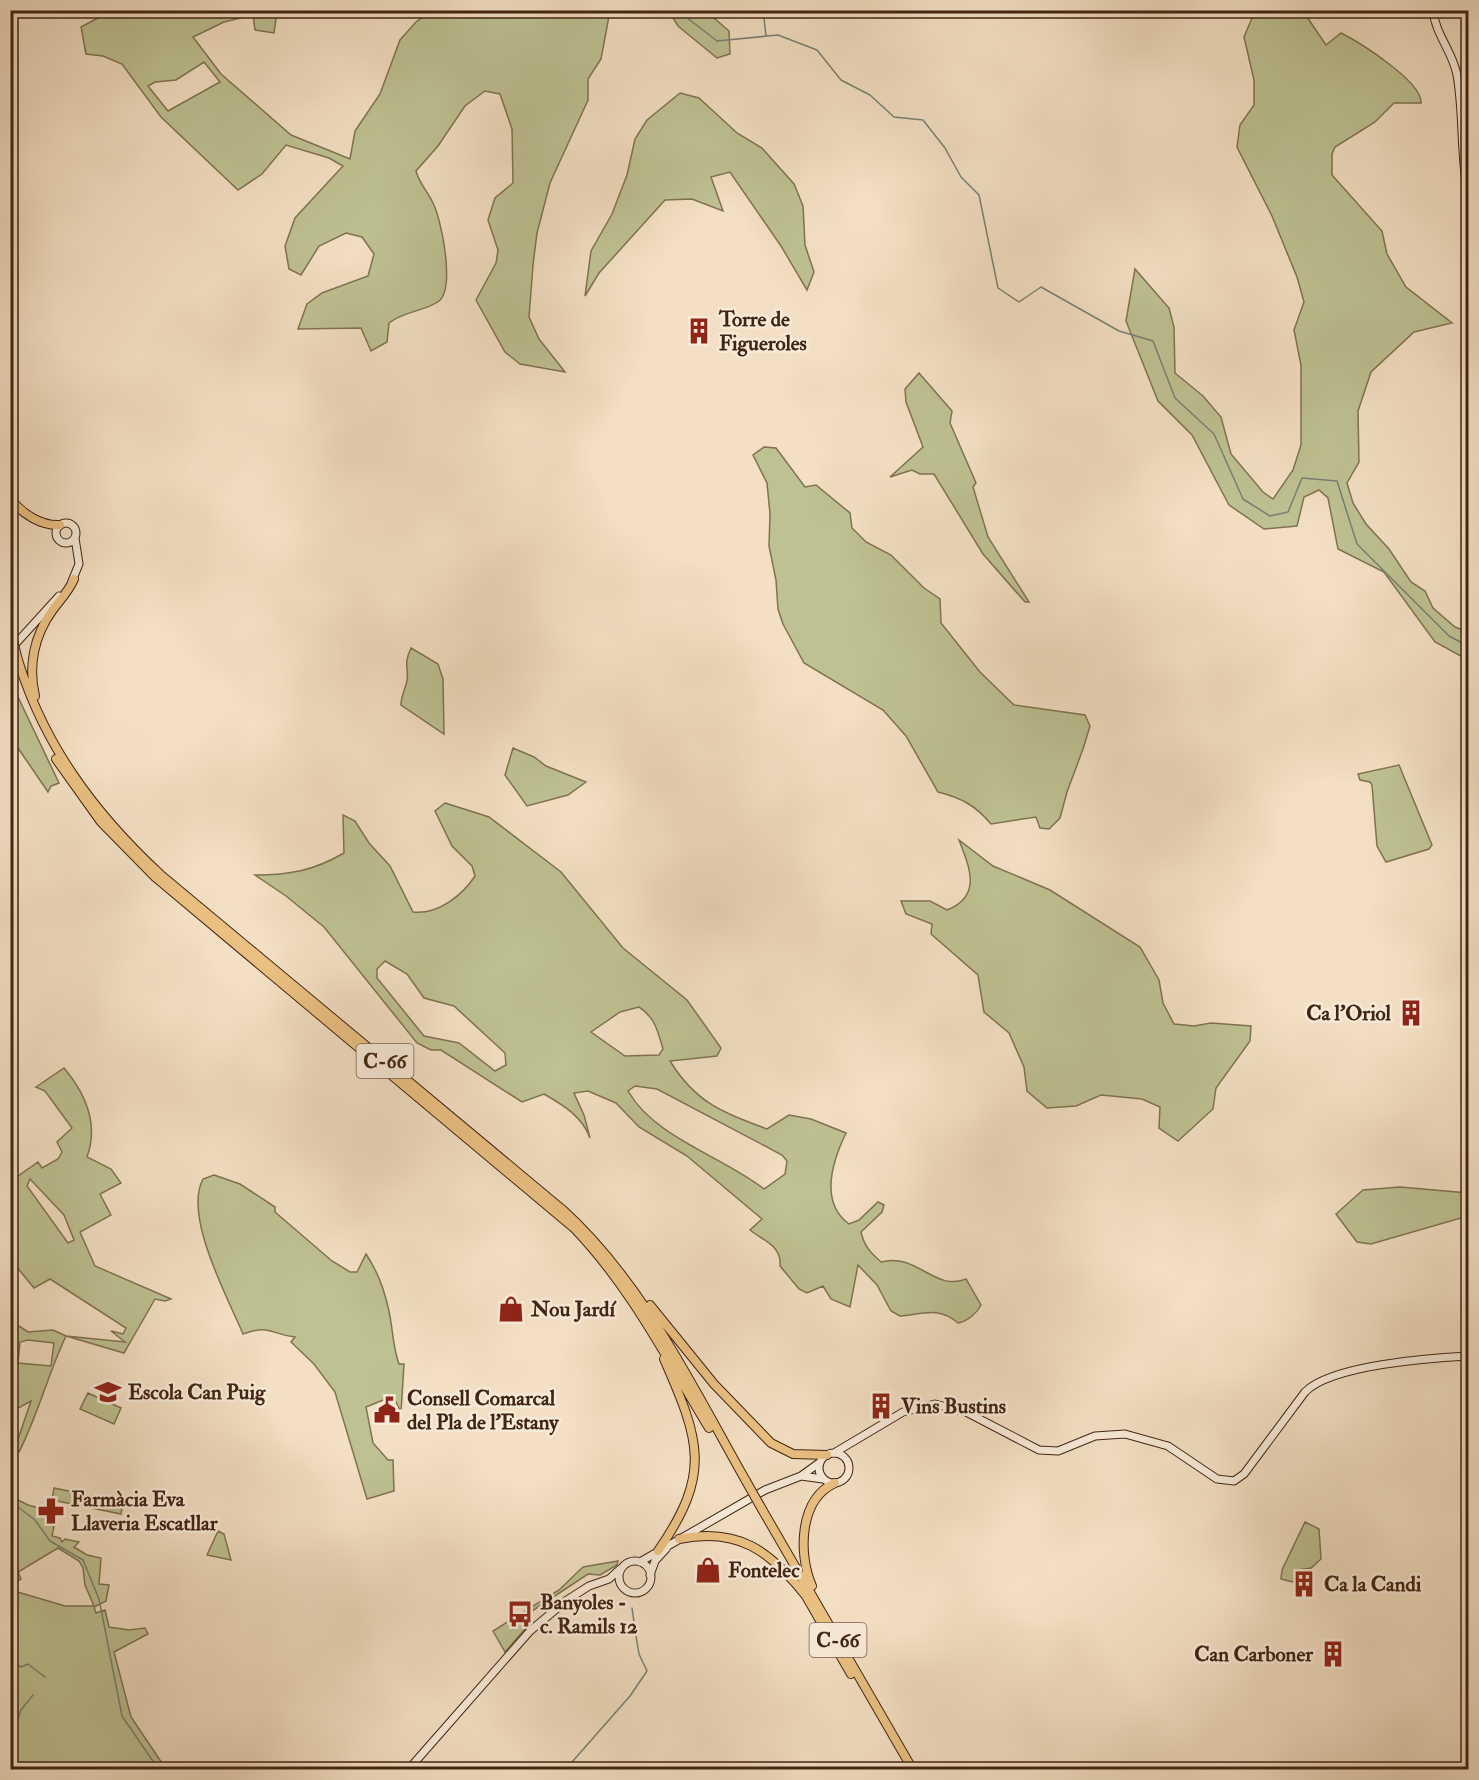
<svg xmlns="http://www.w3.org/2000/svg" width="1479" height="1780" font-family="'IM FELL Double Pica',serif">
<rect width="100%" height="100%" fill="#f3dfc3"/>
<filter id="stains"><feTurbulence type="fractalNoise" baseFrequency=".00333" numOctaves="4"/><feColorMatrix values="0 0 0 0 .2 0 0 0 0 .09 0 0 0 0 .02 0 0 0 .5 -.17"/></filter>
<radialGradient id="worn" r=".72"><stop offset=".6" stop-color="#630" stop-opacity="0"/><stop offset="1" stop-color="#630" stop-opacity=".3"/></radialGradient>
<!-- green -->
<path fill="#bec192" stroke="#807252" stroke-width="1.5" fill-rule="evenodd" d="M111 11H277L274 33 255 30 253 15 224 22 193 37 221 74 291 135 350 159 355 131 380 94 400 40 416 22 431 11H610L601 59 588 79V100L550 183 537 233 533 265 529 317 539 339 565 372 520 364 505 352 476 300 496 263 498 250 488 220 495 198 513 183 512 129 500 94 485 91 465 106 438 146 416 171C419 183 428 192 433 203 442 221 455 288 439 301 424 312 406 310 389 323L387 342 371 351 361 328 298 329 307 304 322 293 368 276 374 254 362 237 346 233 319 246 301 275 289 269 285 246 295 218 343 166 329 158 286 145 262 174 238 190 161 117 122 64 103 56 86 54 81 27ZM204 62 220 82 168 111 148 86 155 82 176 80Z
M669 11H706L729 31 730 54 717 58 678 26Z
M1255 11H1303L1326 45 1341 33C1359 42 1423 82 1421 103H1394L1375 122 1335 147 1332 154V175L1382 231 1387 254 1406 287 1452 323 1414 332 1371 372 1358 411 1359 462 1347 483 1353 503 1366 524 1389 549 1411 582 1425 591 1433 608 1455 627 1468 632V660L1435 642 1384 572 1338 549 1328 498 1319 490 1304 497 1297 526 1264 529 1229 505 1192 435 1158 401 1126 321 1135 269 1169 308 1174 327 1175 373 1203 396 1221 417 1231 454 1263 492 1273 499 1293 470 1301 445V365L1294 330 1304 302 1297 277 1272 216 1237 147 1240 125 1254 105V80L1244 37Z
M680 93 699 98 737 133 762 148 794 184 803 206 805 245 814 272 807 290 781 246 730 172 711 177 723 211 692 199 665 200 599 273 585 296 591 251 612 214 627 175 635 139 647 120Z
M919 373 952 411 950 423 976 483 973 487 988 537 1029 602H1025L983 554 934 474H920L912 470 890 477 923 447 906 402 905 389Z
M764 447 776 448 805 487 816 485 850 513 852 528 866 542 891 555 924 588 940 599 941 623 980 672 1014 705 1085 715 1090 726 1083 749 1067 792 1060 818 1049 829 1040 828 1036 817 991 824C976 806 962 798 938 792L906 736 883 710 804 663 783 624 778 609 776 580 769 546 770 514 767 483 753 455Z
M411 648 438 664 443 679 444 734 401 705C401 696 405 690 407 681 409 666 403 665 411 648Z
M10 667 18 697 59 783 51 786 48 792 18 748 11 746Z
M513 748 534 757 546 766 586 782 568 795 527 806 505 775Z
M1399 765 1432 845 1429 849 1386 862 1377 846 1372 785 1370 782 1360 780 1358 774Z
M445 803 489 817 561 872 623 948 687 1000 721 1048 717 1056 670 1061C696 1103 722 1112 767 1129L789 1115 811 1119 846 1133C833 1160 819 1202 849 1224L859 1220 878 1202 884 1205 882 1212 861 1232C864 1246 871 1253 881 1262 917 1252 934 1292 966 1279L981 1305C977 1313 968 1321 958 1323 939 1306 923 1314 900 1316L891 1311 877 1285 858 1265 850 1307 831 1299 823 1286 807 1293 799 1289 780 1266C782 1246 764 1241 750 1230L762 1219 687 1156 639 1127 616 1103 588 1091 574 1093 584 1115 590 1138C582 1116 563 1105 544 1094L522 1102 441 1050H431L417 1043 324 927 286 896 255 875C289 875 313 871 344 853L343 815 355 821 369 843 390 866 413 912C437 915 462 896 475 876L472 866 452 846 435 811ZM385 961 407 974 424 998 454 1006 505 1053 506 1065 495 1071 459 1043 424 1036 377 978V969ZM639 1007C655 1017 658 1032 663 1049L659 1055 625 1056 591 1032 620 1012ZM635 1086 657 1089 782 1155 787 1161 785 1174 764 1189C722 1156 655 1138 628 1091Z
M959 840 993 866 1050 890 1140 947 1159 980 1163 1003 1174 1024 1194 1026 1211 1023 1251 1026 1250 1041 1216 1088 1213 1109 1178 1141 1159 1128 1160 1107 1142 1099 1101 1095 1076 1106 1047 1108 1027 1091 1024 1067 1009 1033 984 1012 978 975 931 934 932 924 906 914 901 901H930L947 910C983 896 969 866 959 840Z
M64 1068C85 1093 99 1124 87 1157L111 1169 121 1183 100 1194 111 1215 80 1232 95 1266 171 1299 165 1301 155 1299 124 1353 66 1336C48 1374 38 1415 19 1452H12V1448H15L31 1401 11 1412V1321L28 1332 53 1330 66 1336 125 1342 111 1331 123 1334 126 1328 50 1279 34 1288 11 1260V1181L38 1162 42 1168 58 1159 62 1152 57 1142 72 1128 45 1091 36 1087ZM30 1179 64 1215 74 1240 68 1243 27 1186ZM28 1340 54 1343 51 1366 18 1363 20 1342Z
M214 1175 240 1184 275 1207V1212L332 1261 350 1272H357L366 1254C376 1269 384 1289 388 1307 393 1326 392 1345 399 1364H404L401 1412 393 1396 366 1407 373 1443 388 1460H393L394 1491 367 1499 335 1392 314 1364 291 1342 295 1337C269 1334 271 1324 243 1334 228 1298 183 1216 203 1179Z
M1400 1187 1468 1193V1216L1371 1244 1357 1242 1336 1214 1363 1190Z
M88 1393 121 1408 114 1424 80 1409Z
M54 1488 123 1502 121 1514 52 1500Z
M10 1496 28 1505 47 1510 45 1520 54 1527 52 1536 60 1538 62 1542 65 1539 79 1542 74 1547 87 1555 101 1558 99 1584 109 1585 106 1601 94 1607 96 1613 105 1610 109 1627 129 1630 145 1628 148 1634 114 1652 131 1717 166 1769H11V1590L65 1606H94L85 1585 83 1568 79 1561 58 1548 18 1572 21 1579 11 1585Z
M1305 1522 1319 1529 1321 1559 1311 1568 1298 1570 1293 1582 1281 1579 1282 1570Z
M218 1531 224 1534 231 1560 207 1555Z
M618 1561 617 1565 600 1575 588 1574 526 1615V1628L505 1652 493 1631 559 1590 583 1567Z"/>
<g fill="none" stroke-linecap="round" stroke-linejoin="round">
<!-- stream -->
<path stroke="#778074" stroke-width="1.5" d="M677 10 717 41 778 35 817 50 841 80 870 95 894 117 923 120 945 148 961 177 979 195 998 288 1019 302 1041 287 1119 331 1153 341 1175 398 1214 434 1243 499 1270 516 1288 512 1302 478 1337 481 1357 544 1449 636 1468 646
M763 10 766 36
M10 1504 18 1507 35 1520 50 1541 83 1560 99 1599 122 1716 159 1770
M632 1608 634 1622
M10 1660 21 1667 28 1664 45 1677
M13 1770V1736L21 1710 33 1695
M565 1770 630 1696 647 1671 639 1654 636 1636"/>
<!-- secondary casing -->
<g stroke="#422413" stroke-width="9">
<path id="secondary" d="M1433 10C1435 34 1453 52 1457 75 1464 115 1460 155 1468 194
M56 533a10 10 0 1 1 20 0a10 10 0 1 1-20 0Z
M72 581 79 564 75 538
M10 650 59 596
M834 1453 903 1412 935 1404 966 1412 1039 1450 1058 1451 1095 1436 1125 1434 1168 1446 1217 1479 1234 1481 1244 1474 1305 1392C1331 1365 1430 1358 1468 1356
M819 1468a15 15 0 1 1 30 0a15 15 0 1 1-30 0Z
M10 1470V1479
M801 1476 823 1479
M619 1577a16 16 0 1 1 32 0a16 16 0 1 1-32 0Z
M640 1562 765 1490 801 1476 819 1463
M650 1575 655 1561 666 1549
M408 1770 530 1631 567 1600 589 1586 609 1579 620 1569"/>
</g>
<!-- highway casing -->
<g stroke="#422413" stroke-width="10">
<path id="highway" d="M10 498C22 514 41 526 60 525
M16 653C41 742 94 813 161 875L563 1210C644 1284 692 1386 746 1481
M35 696C28 666 34 636 52 611 60 600 69 591 74 579
M56 759 101 822 155 877 575 1229C632 1289 667 1359 709 1428
M650 1305 714 1384 771 1443 793 1454 827 1455
M763 1511 913 1770
M679 1539C739 1527 770 1551 806 1596
M658 1551C712 1473 700 1441 664 1359
M812 1586C798 1554 799 1499 835 1483
M803 1591 851 1674"/>
</g>
<!-- secondary -->
<use href="#secondary" stroke="#f7ead8" stroke-width="7"/>
<!-- highway -->
<use href="#highway" stroke="#eac082" stroke-width="8"/>
<!-- highway-bridge casing -->
<g stroke="#422413" stroke-width="10" stroke-linecap="butt">
<path id="highway-bridge" d="M12 636 16 653
M746 1481 763 1511"/>
</g>
<!-- highway-bridge -->
<use href="#highway-bridge" stroke="#eac082" stroke-width="8"/>
</g>
<!-- icons -->
<defs>
<g id="building-bare" transform="scale(2.07)"><path d="M-4-6H4V6H1V3H-1V6H-4ZM-2.5-4.3h1.7v1.8h-1.7ZM.8-4.3h1.7v1.8H.8ZM-2.5-1h1.7V.8h-1.7ZM.8-1h1.7V.8H.8Z" fill="#8f2418" stroke="#f7ead8" stroke-width="2.5" paint-order="stroke"/></g>
<g id="shop-bare" transform="scale(2.07)"><path d="M-5-2.5h2.3a2.7 3.5 0 0 1 5.4 0H5L5.5 6h-11ZM-1.5-2.5h3a1.5 2.3 0 0 0-3 0Z" fill="#8f2418" stroke="#f7ead8" stroke-width="2.5" paint-order="stroke"/></g>
<g id="school-bare" transform="scale(2.07)"><path d="M0-5L7-2L0 1L-7-2ZM-4 1L0 2.5L4 1V4Q0 6-4 4Z" fill="#8f2418" stroke="#f7ead8" stroke-width="2.5" paint-order="stroke"/></g>
<g id="civic-bare" transform="scale(2.07)"><path d="M-.6-6.5H3V-4.5H.6V-3L4-1V1h2V6H-6V1h2V-1L-.6-3ZM-1.2 2.5V6h2.4V2.5Z" fill="#8f2418" stroke="#f7ead8" stroke-width="2.5" paint-order="stroke"/></g>
<g id="pharmacy-bare" transform="scale(2.07)"><path d="M-2-6h4v4h4v4h-4v4h-4v-4h-4v-4h4Z" fill="#8f2418" stroke="#f7ead8" stroke-width="2.5" paint-order="stroke"/></g>
<g id="bus-bare" transform="scale(2.07)"><path d="M-5-6H5V4H4V6H2V4H-2V6H-4V4H-5ZM-3.5-4V0h7V-4ZM-3.5 1.2v1.5H-2V1.2ZM2 1.2v1.5H3.5V1.2Z" fill="#8f2418" stroke="#f7ead8" stroke-width="2.5" paint-order="stroke"/></g>
</defs>
<g fill-rule="evenodd">
<use href="#building-bare" x="699" y="331"/>
<use href="#building-bare" x="1411" y="1013"/>
<use href="#shop-bare" x="511" y="1309"/>
<use href="#school-bare" x="108" y="1392"/>
<use href="#building-bare" x="881" y="1406"/>
<use href="#civic-bare" x="387" y="1410"/>
<use href="#pharmacy-bare" x="51" y="1511"/>
<use href="#shop-bare" x="708" y="1570"/>
<use href="#building-bare" x="1304" y="1584"/>
<use href="#bus-bare" x="520" y="1614"/>
<use href="#building-bare" x="1333" y="1654"/>
</g>
<g text-anchor="middle" dominant-baseline="central" stroke-width="5" stroke-linejoin="round" paint-order="stroke">
<!-- shield labels -->
<g fill="#f7ead8" stroke="#785f4e" stroke-width="1.5">
<rect x="356.5" y="1044" width="57" height="34" rx="4.5"/>
<rect x="809.5" y="1623" width="57" height="34" rx="4.5"/>
</g>
<g font-size="20" font-weight="bold" fill="#422413">
<text x="385" y="1061">C-66</text>
<text x="838" y="1640">C-66</text>
</g>
<!-- poi labels -->
<g font-size="21" font-weight="bold" fill="#422413" stroke="#f7ead8" text-anchor="start">
<text x="719" y="319">Torre de<tspan x="719" dy="24">Figueroles</tspan></text>
<text x="1391" y="1013" text-anchor="end">Ca l'Oriol</text>
<text x="531" y="1309">Nou Jardí</text>
<text x="128" y="1392">Escola Can Puig</text>
<text x="407" y="1398">Consell Comarcal<tspan x="407" dy="24">del Pla de l'Estany</tspan></text>
<text x="901" y="1406">Vins Bustins</text>
<text x="71" y="1499">Farmàcia Eva<tspan x="71" dy="24">Llaveria Escatllar</tspan></text>
<text x="728" y="1570">Fontelec</text>
<text x="1324" y="1584">Ca la Candi</text>
<text x="540" y="1602">Banyoles -<tspan x="540" dy="24">c. Ramils 12</tspan></text>
<text x="1313" y="1654" text-anchor="end">Can Carboner</text>
</g>
</g>
<!-- margin -->
<rect width="1479" height="1780" fill="none" stroke="#f3dfc3" stroke-width="36"/>
<rect x="12" y="12" width="1455" height="1756" fill="none" stroke="#422413" stroke-width="3"/>
<rect x="18" y="18" width="1443" height="1744" fill="none" stroke="#422413" stroke-width="1.5"/>
<rect width="100%" height="100%" filter="url(#stains)"/>
<rect width="100%" height="100%" fill="url(#worn)"/>
</svg>
